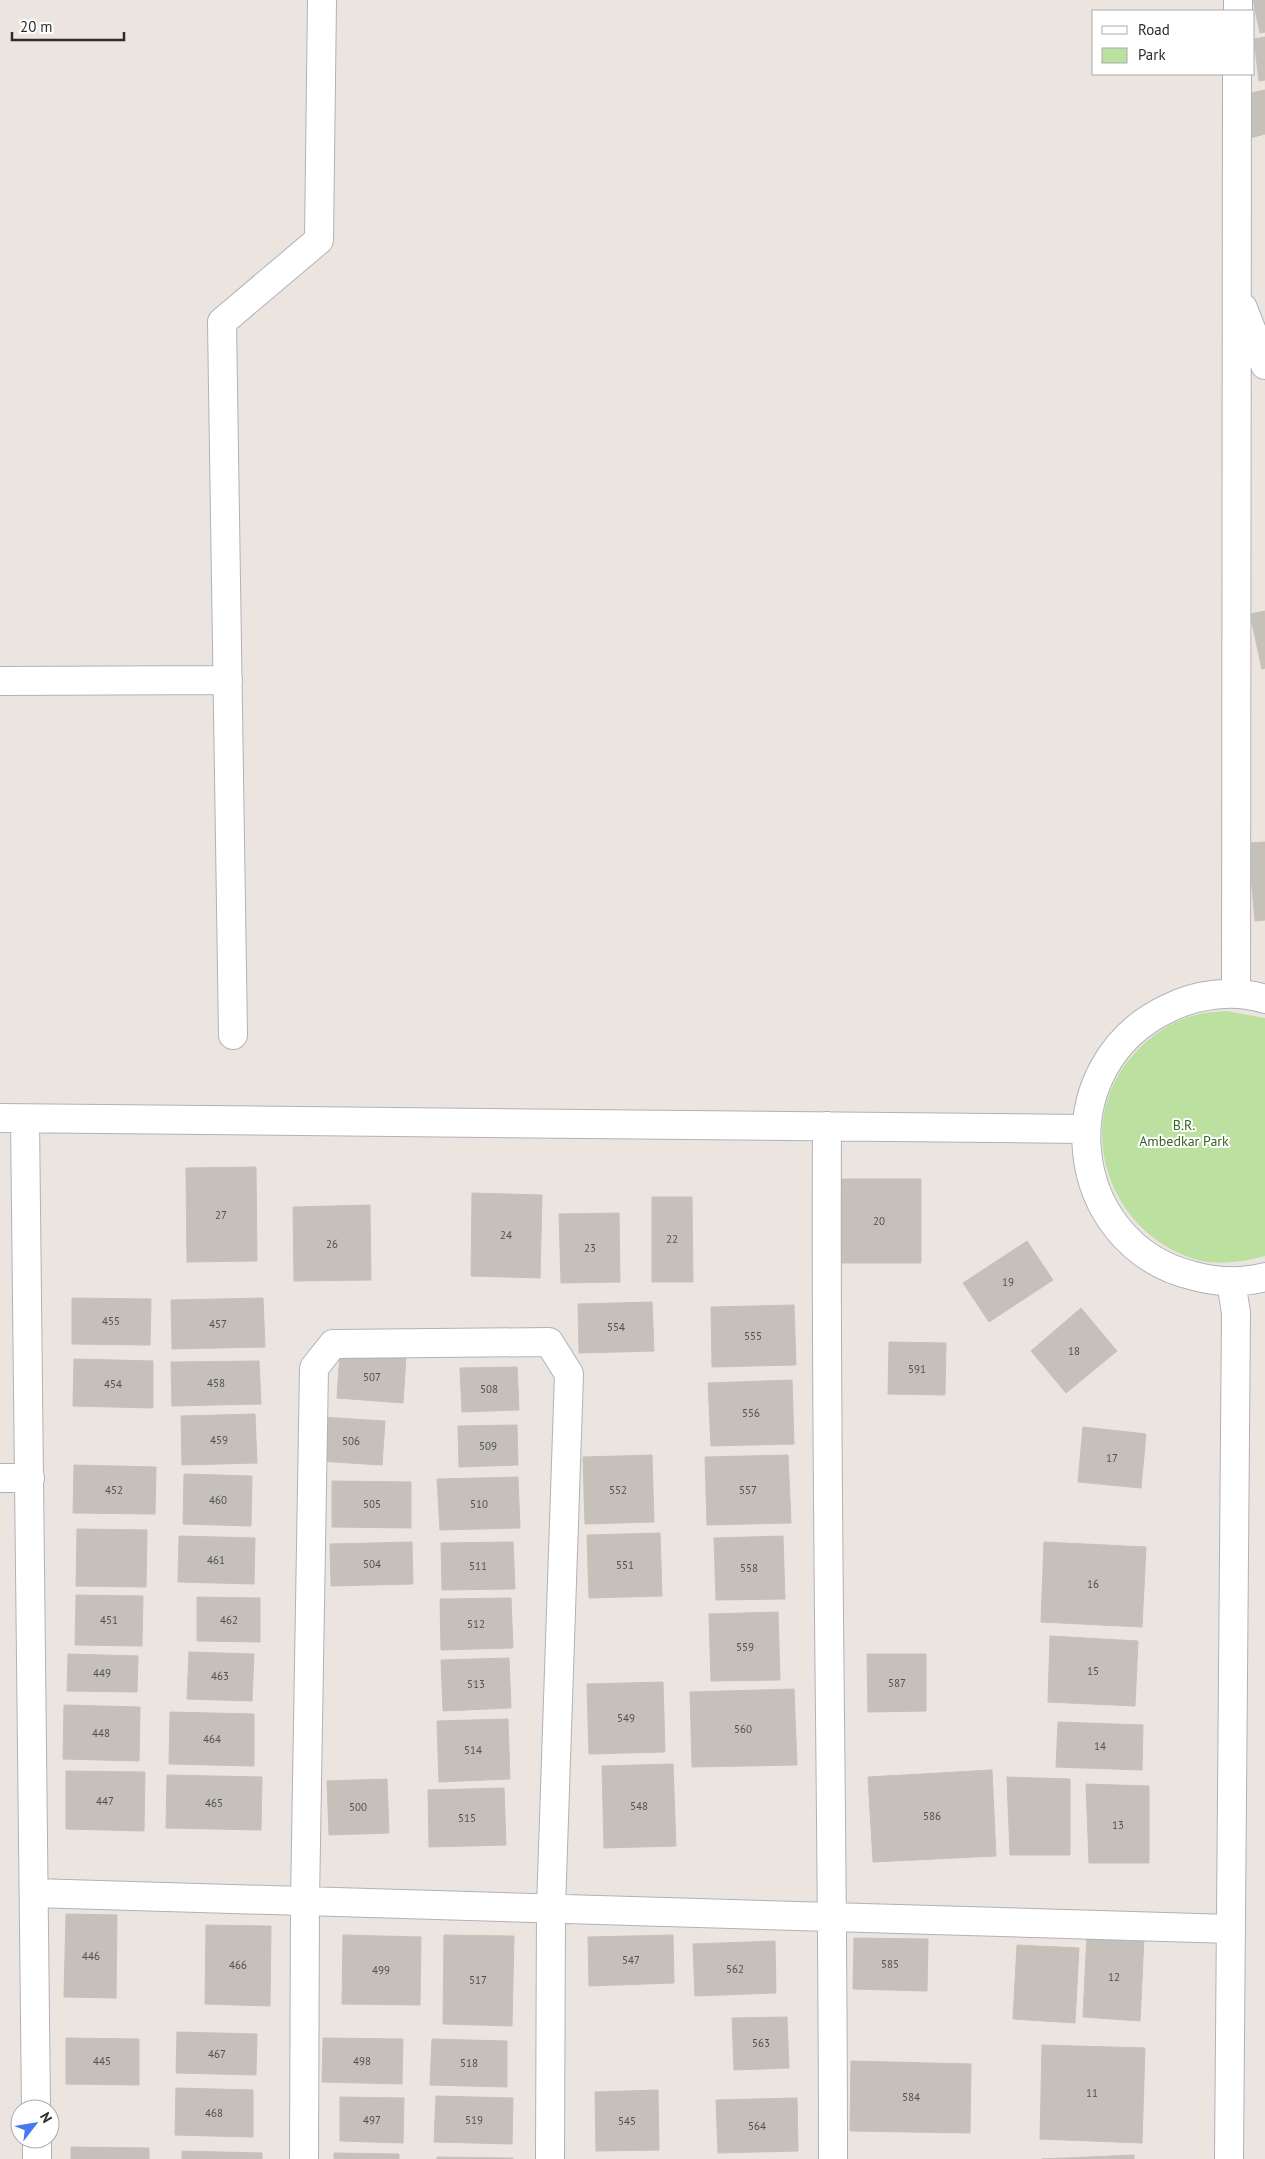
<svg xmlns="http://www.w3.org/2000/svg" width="1265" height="2159" font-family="'PT Sans',sans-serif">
<rect width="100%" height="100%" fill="#ece5df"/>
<!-- green -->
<path fill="#bbe09f" d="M1226 1011 1265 1018V1256C1246 1261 1222 1265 1202 1261 1111 1239 1069 1126 1133 1055 1150 1036 1171 1021 1196 1015 1205 1012 1216 1012 1226 1011Z"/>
<!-- building -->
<path fill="#c5c0ba" stroke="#c8c1b8" d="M1253 0H1265V32L1260 33Z
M1265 37V80L1259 81 1254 39Z
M1265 90V134L1250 138 1241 95Z
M1265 611V668L1262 669 1250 614Z
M1265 842V920L1255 921 1248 843Z
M256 1167 257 1261 187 1262 186 1168Z
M836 1179H921V1263H836Z
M472 1193 542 1195 540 1278 471 1276Z
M652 1197H692L693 1282H652Z
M370 1205 371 1280 294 1281 293 1207Z
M619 1213 620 1282 561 1283 559 1214Z
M1027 1241 1053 1280 989 1322 963 1283Z
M72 1298 151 1299 150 1345 72 1344Z
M263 1298 265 1347 172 1349 171 1300Z
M652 1302 654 1351 579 1353 578 1304Z
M794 1305 796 1365 712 1367 711 1307Z
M1081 1308 1117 1351 1066 1393 1031 1351Z
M889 1342 946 1343 945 1395 888 1394Z
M340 1352 406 1356 403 1403 337 1398Z
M74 1359 153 1361V1408L73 1406Z
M259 1361 261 1404 172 1406 171 1362Z
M517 1367 519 1410 462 1412 460 1368Z
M792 1380 794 1444 711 1446 708 1383Z
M255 1414 257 1463 182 1465 181 1416Z
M320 1417 385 1421 382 1465 318 1461Z
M517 1425 518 1465 459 1467 458 1426Z
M1083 1427 1146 1434 1141 1488 1078 1482Z
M652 1455 654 1522 585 1524 583 1457Z
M788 1455 791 1523 707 1525 705 1457Z
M74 1465 156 1467 155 1514 73 1513Z
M184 1474 252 1476 251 1526 183 1524Z
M518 1477 520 1528 440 1530 437 1479Z
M332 1481 411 1482V1528L332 1527Z
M77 1529 147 1530 146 1587 76 1586Z
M660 1533 662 1596 589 1598 587 1535Z
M179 1536 255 1538 254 1584 178 1582Z
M783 1536 785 1599 716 1600 714 1538Z
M412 1542 413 1584 331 1586 330 1544Z
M513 1542 515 1589 442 1590 441 1543Z
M1044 1542 1146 1547 1142 1627 1041 1622Z
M76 1595 143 1596 142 1646 75 1645Z
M197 1597 260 1598V1642L197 1641Z
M511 1598 513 1648 441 1650 440 1599Z
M778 1612 780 1680 711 1681 709 1614Z
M1050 1636 1138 1641 1135 1706 1048 1702Z
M189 1652 254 1654 252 1701 187 1699Z
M68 1654 138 1656 137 1692 67 1691Z
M867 1654H926V1711L868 1712Z
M509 1658 511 1708 443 1711 441 1660Z
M663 1682 665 1752 589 1754 587 1684Z
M794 1689 797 1765 692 1767 690 1692Z
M64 1705 140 1707 139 1761 63 1759Z
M170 1712 254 1714V1766L169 1764Z
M508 1719 510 1779 439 1782 437 1721Z
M1058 1722 1143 1725 1142 1770 1056 1767Z
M673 1764 676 1846 604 1848 602 1766Z
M992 1770 996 1856 873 1862 868 1777Z
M66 1771 145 1772 144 1831 66 1829Z
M167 1775 262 1777 261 1830 166 1828Z
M1007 1777 1070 1779V1855H1010Z
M387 1779 389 1833 329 1835 327 1781Z
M1086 1784 1149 1786V1863H1089Z
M504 1788 506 1845 429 1847 428 1790Z
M66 1914 117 1915 116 1998 64 1997Z
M206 1925 271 1926 270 2006 205 2004Z
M1087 1934 1144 1938 1140 2021 1083 2017Z
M343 1935 421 1937 420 2005 342 2004Z
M444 1935 514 1936 512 2026 443 2024Z
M673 1935 674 1983 589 1986 588 1937Z
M854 1938 928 1939 927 1991 853 1989Z
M775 1941 776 1993 695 1996 693 1944Z
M1017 1945 1079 1948 1075 2023 1013 2019Z
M787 2017 789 2068 734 2070 732 2018Z
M177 2032 257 2034 256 2075 176 2073Z
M66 2038 139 2039V2085L66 2084Z
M323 2038 403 2039 402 2084 322 2082Z
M432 2039 507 2041V2087L430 2085Z
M1042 2045 1145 2048 1142 2143 1040 2139Z
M851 2061 971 2064 970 2133 850 2131Z
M176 2088 253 2090V2137L175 2135Z
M658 2090 659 2150 596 2151 595 2092Z
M436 2096 513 2098 512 2144 434 2142Z
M340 2097 404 2098 403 2143 340 2141Z
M797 2098 798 2151 718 2153 716 2100Z
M71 2147 149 2148V2159H71Z
M182 2151 262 2153V2159H182Z
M334 2153 399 2154V2159H334Z
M1134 2155V2159H1042Z
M437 2157 513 2158V2159H437Z"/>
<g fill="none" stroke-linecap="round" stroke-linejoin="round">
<!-- minor casing -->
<g stroke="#afb2bb" stroke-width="30">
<path id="minor" d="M1238 11V0
M1243 308 1265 365
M0 681 228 680
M1236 994 1237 74
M1265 999C1235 989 1197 994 1169 1008 1047 1064 1064 1245 1194 1276 1216 1282 1242 1283 1265 1277
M233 1035 222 322 319 240 322 0
M0 1118 1085 1129
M25 1119 36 2109
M827 1126C825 1471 833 1815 833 2159
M0 1478H30
M34 1893 1231 1929
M37 2139V2159
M304 2159 305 1901 314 1368 333 1344 549 1342 569 1374 551 1908 550 2159
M1229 2159 1236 1313 1231 1281"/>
</g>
<!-- minor -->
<use href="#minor" stroke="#fff" stroke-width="28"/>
</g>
<g text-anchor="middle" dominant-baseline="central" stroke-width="4" stroke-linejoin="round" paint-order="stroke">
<!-- number labels -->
<g font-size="11" fill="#525150">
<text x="221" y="1215">27</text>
<text x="879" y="1221">20</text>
<text x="506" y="1235">24</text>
<text x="672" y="1239">22</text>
<text x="332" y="1244">26</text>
<text x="590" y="1248">23</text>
<text x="1008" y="1282">19</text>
<text x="111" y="1321">455</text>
<text x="218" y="1324">457</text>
<text x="616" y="1327">554</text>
<text x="753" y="1336">555</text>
<text x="1074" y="1351">18</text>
<text x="917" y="1369">591</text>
<text x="372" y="1377">507</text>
<text x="216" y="1383">458</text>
<text x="113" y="1384">454</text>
<text x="489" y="1389">508</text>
<text x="751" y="1413">556</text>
<text x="219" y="1440">459</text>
<text x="351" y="1441">506</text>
<text x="488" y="1446">509</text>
<text x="1112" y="1458">17</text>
<text x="114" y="1490">452</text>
<text x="618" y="1490">552</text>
<text x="748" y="1490">557</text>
<text x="218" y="1500">460</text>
<text x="372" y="1504">505</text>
<text x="479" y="1504">510</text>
<text x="216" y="1560">461</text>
<text x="372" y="1564">504</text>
<text x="625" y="1565">551</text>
<text x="478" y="1566">511</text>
<text x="749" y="1568">558</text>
<text x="1093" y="1584">16</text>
<text x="109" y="1620">451</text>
<text x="229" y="1620">462</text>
<text x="476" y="1624">512</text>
<text x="745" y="1647">559</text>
<text x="1093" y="1671">15</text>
<text x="102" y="1673">449</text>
<text x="220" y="1676">463</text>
<text x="897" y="1683">587</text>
<text x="476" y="1684">513</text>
<text x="626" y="1718">549</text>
<text x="743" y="1729">560</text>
<text x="101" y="1733">448</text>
<text x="212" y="1739">464</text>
<text x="1100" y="1746">14</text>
<text x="473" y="1750">514</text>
<text x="105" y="1801">447</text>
<text x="214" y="1803">465</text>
<text x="639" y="1806">548</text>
<text x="358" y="1807">500</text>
<text x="932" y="1816">586</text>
<text x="467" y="1818">515</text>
<text x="1118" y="1825">13</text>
<text x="91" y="1956">446</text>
<text x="631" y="1960">547</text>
<text x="890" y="1964">585</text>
<text x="238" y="1965">466</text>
<text x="735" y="1969">562</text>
<text x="381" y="1970">499</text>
<text x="1114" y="1977">12</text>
<text x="478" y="1980">517</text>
<text x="761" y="2043">563</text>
<text x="217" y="2054">467</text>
<text x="102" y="2061">445</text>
<text x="362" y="2061">498</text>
<text x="469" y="2063">518</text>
<text x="1092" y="2093">11</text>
<text x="911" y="2097">584</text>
<text x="214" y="2113">468</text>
<text x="372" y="2120">497</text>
<text x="474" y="2120">519</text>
<text x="627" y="2121">545</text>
<text x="757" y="2126">564</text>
</g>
<!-- park labels -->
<g font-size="14" fill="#34651f" stroke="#fff">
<text x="1184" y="1125">B.R.<tspan x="1184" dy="16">Ambedkar Park</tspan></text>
</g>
</g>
<!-- legend -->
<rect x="1092" y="10" width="162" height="65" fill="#ffffff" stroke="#ababab"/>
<rect x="1102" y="26" width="25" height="8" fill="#ffffff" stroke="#ababab"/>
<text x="1138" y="35" font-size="15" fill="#2c2c2c">Road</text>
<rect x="1102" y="48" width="25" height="15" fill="#bbe09f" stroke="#ababab"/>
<text x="1138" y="60" font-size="15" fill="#2c2c2c">Park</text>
<!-- north arrow -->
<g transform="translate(35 2124) rotate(59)"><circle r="24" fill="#ffffff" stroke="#ababab"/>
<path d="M0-4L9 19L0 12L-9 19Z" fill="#4977f0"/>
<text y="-8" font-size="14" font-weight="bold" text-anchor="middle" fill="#2c2c2c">N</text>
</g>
<!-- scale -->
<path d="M12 32v8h112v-8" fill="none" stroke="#2c2c2c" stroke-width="2.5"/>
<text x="20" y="32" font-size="15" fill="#2c2c2c" stroke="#ffffff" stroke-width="4" paint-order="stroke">20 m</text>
</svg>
